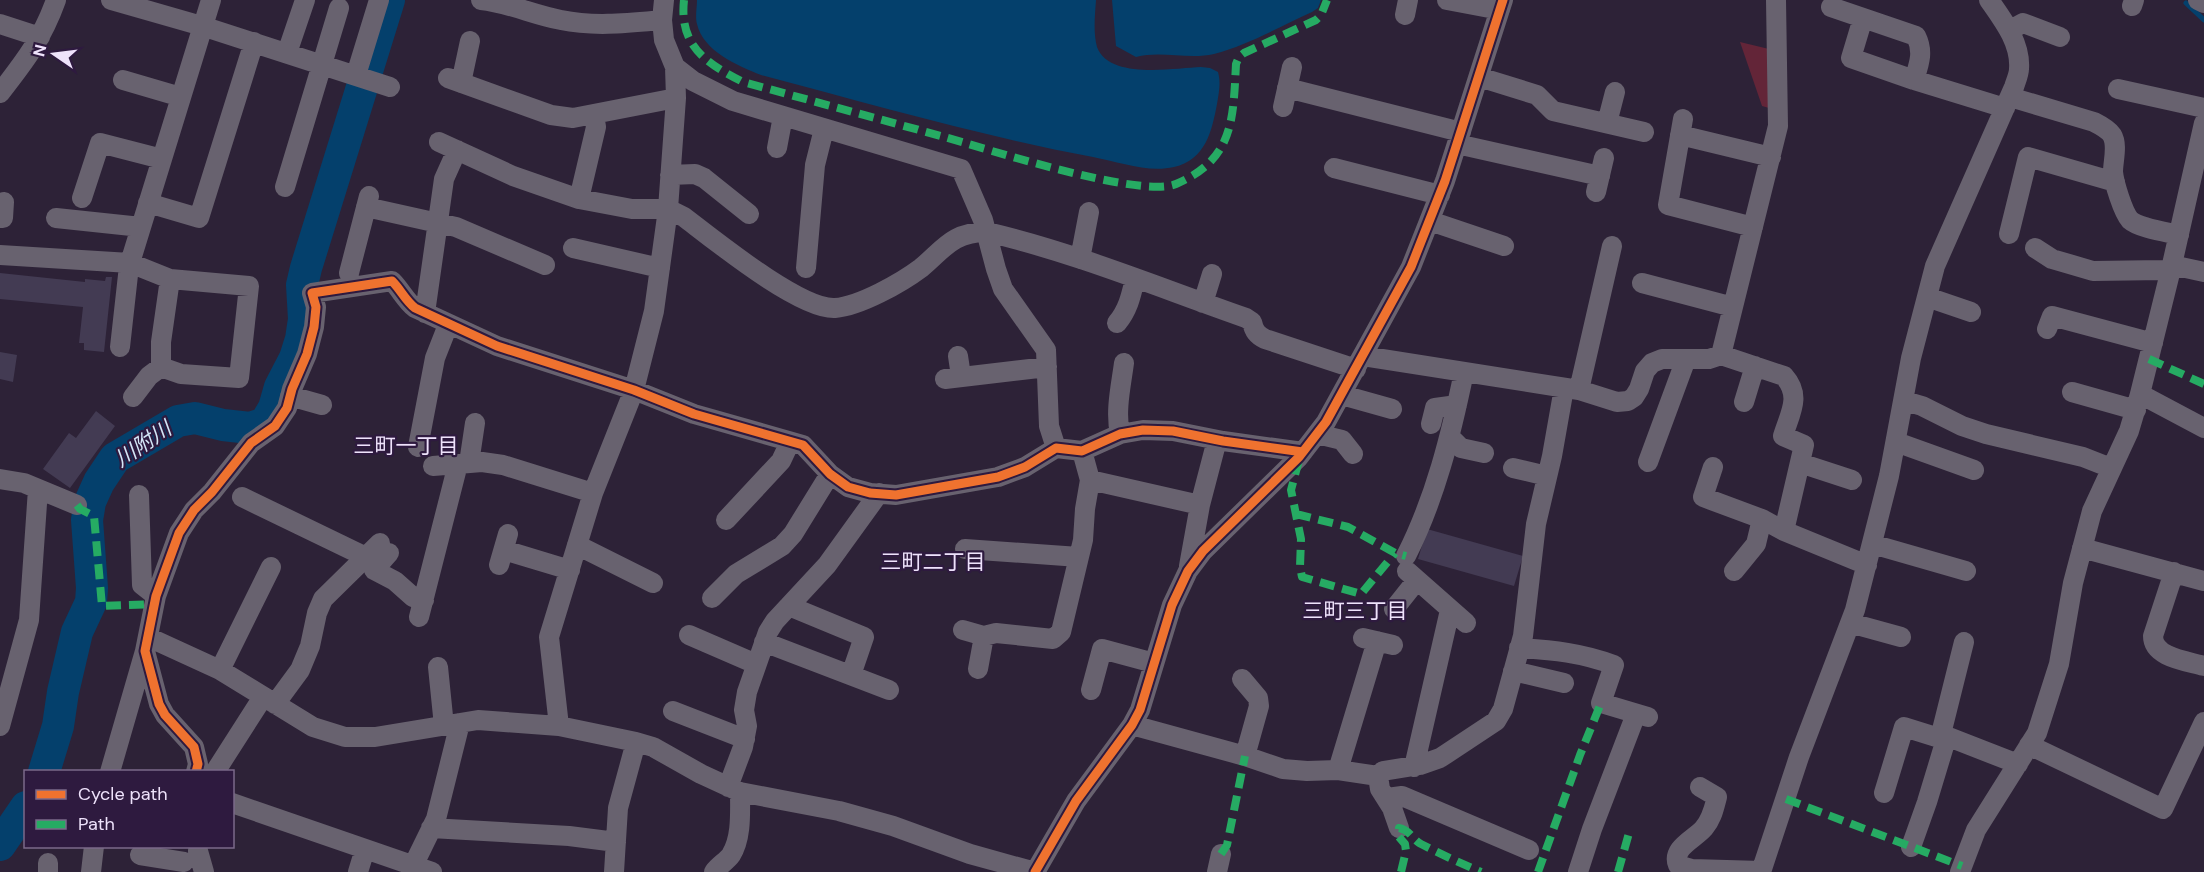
<svg xmlns="http://www.w3.org/2000/svg" width="2204" height="872" font-family="'DM Sans','Noto Sans JP',sans-serif">
<rect width="100%" height="100%" fill="#2d2237"/>
<!-- green -->
<path fill="#632538" d="M1740 42 1769 49V108L1762 106Z"/>
<!-- water -->
<path fill="#04406c" d="M697 0H1096C1095 15 1093 32 1097 47 1109 80 1174 68 1201 67L1210 68 1218 72C1221 83 1219 92 1217 104 1212 130 1206 160 1174 167 1148 173 1119 162 1093 157 981 136 871 104 761 75 738 66 703 51 697 24 695 17 697 7 697 0Z
M1112 0H1321L1318 8 1312 12C1281 26 1248 45 1214 54 1188 60 1161 50 1136 57L1116 46Z"/>
<g fill="none" stroke-linecap="round" stroke-linejoin="round">
<!-- stream -->
<path stroke="#04406c" stroke-width="5" d="M2186 3 2204 20"/>
<!-- river -->
<path stroke="#04406c" stroke-width="32" d="M44 772 58 726 63 692 77 632 91 602 92 588 87 520 90 502 99 482 115 458 178 421 195 418 223 425 250 428 265 423 274 408 280 387 295 358 301 339 304 319 302 285 306 268 389 0
M0 845 26 807"/>
</g>
<!-- building -->
<path fill="#433b53" d="M0 273 85 282V279L105 281 106 277H112L104 352 84 350V343H79L83 307 0 299Z
M0 352 17 355 13 382 0 379Z
M96 411 115 426 70 488 43 469 69 433 76 438Z
M1427 529 1523 556 1514 586 1418 559Z"/>
<g fill="none" stroke-linecap="round" stroke-linejoin="round">
<!-- minor -->
<path stroke="#68626f" stroke-width="20" d="M111 0 202 26 390 87
M481 0C509 3 534 15 561 20 594 27 629 23 662 20
M1447 0 1500 10
M2198 0 2204 3
M2132 6 2134 0
M1831 7 1916 36C1924 52 1919 64 1914 80
M1405 15 1408 0
M1863 18 1851 58 1914 80 2005 108
M0 24 40 37
M2010 30 2023 23 2060 37
M287 53 305 0
M675 67 693 81 733 101 961 169 983 220 996 269 1003 289 1046 350 1049 426 1056 448
M356 75 379 0
M1479 77 1537 95 1553 111 1644 132
M448 78 551 115 573 118 676 98
M123 80 181 97
M461 83 470 41
M1287 88 1461 132
M2118 89 2204 108
M0 93C25 61 42 39 56 0
M2010 97 2094 122C2100 125 2108 129 2112 135 2118 145 2113 161 2113 172 2114 183 2123 212 2130 220 2139 228 2166 232 2179 235
M1283 107 1292 67
M1683 119 1668 205 1753 227
M1607 123 1615 92
M1680 135 1771 157
M439 142 513 176 579 199 632 209H668L684 217C713 239 800 310 835 308 860 306 901 283 921 268 944 249 952 232 987 232 1076 253 1160 288 1246 318L1252 322C1254 331 1257 335 1265 339L1356 369
M1457 144 1600 176
M777 148 783 116
M1334 168 1440 195
M670 175 695 174 704 178 749 214
M285 187 339 8
M1596 192 1604 158
M82 198 100 143 162 159
M579 199 596 127 594 115
M148 203 199 218 254 42
M366 207 456 227 545 265
M0 218H3L4 202
M56 218 141 227
M1430 221 1504 246
M2009 234 2028 157 2115 182
M573 248 660 268
M2035 248 2052 259 2093 271 2163 270 2181 267 2204 272
M0 255 130 263 170 279 249 286 239 378 181 374 161 367V342L170 279
M1080 259 1089 212
M806 268 815 165 824 129
M349 273 369 196
M1642 283 1733 307
M1927 297 1971 312
M1203 303 1212 274
M425 313 444 179 457 150
M1117 323C1128 310 1131 296 1135 279
M2047 329 2052 316 2153 343
M120 347 129 266 211 0
M1721 355 1778 126 1776 0
M958 356 961 376
M1363 356 1579 390 1617 402 1628 401 1634 397 1639 389 1645 371 1652 363 1662 359H1709L1721 355 1784 376C1802 396 1790 413 1783 436L1804 445 1784 531 1867 565
M945 379 1047 367
M1579 390 1612 246
M2072 392 2136 410
M2140 394 2204 428
M1342 395 1392 409
M290 396 322 405
M133 397 149 376 161 367
M1905 401 1922 406 1962 426 1986 434 2083 457 2111 468
M1744 402 1755 366
M1431 424 1435 408 1457 405
M1120 434C1115 411 1121 386 1124 363
M1317 434 1342 440 1353 454
M1450 437 1461 448 1484 453
M1896 442 1974 470
M418 447 435 358 448 325
M1648 462 1686 359
M469 463 475 423
M1800 463 1852 480
M433 466 482 462 503 465 593 493
M1713 467 1703 497 1762 519 1784 531
M1513 468 1547 476
M0 479 24 483 77 505
M1090 480 1200 505
M139 495 142 585 156 596
M242 497 366 557
M726 520 781 461 790 442
M1872 544 1966 571
M577 545 653 583
M2082 548 2204 581
M965 549 1079 557
M504 550 570 570
M389 553 374 570 395 581 413 597 424 600
M1406 556C1435 499 1451 435 1464 372
M499 565 508 534
M1189 566 1200 505 1217 440
M1407 571 1466 623
M1734 571 1756 544 1762 519
M2174 572 2153 636C2153 658 2188 661 2204 666
M712 598 736 574 782 546 793 534 830 474
M789 606 864 637 851 675
M1394 609 1417 580
M419 617 458 464
M1850 623 1901 637
M963 630 984 636 996 633 1053 639 1061 632 1083 540 1085 509 1090 480 1082 451
M689 635 756 664
M148 637 220 670 313 727 345 737H375L478 720 559 726 636 742 618 808 614 872
M1363 638 1393 645
M764 642 889 690
M1519 648C1553 650 1582 653 1614 665L1601 703 1648 717
M438 667 444 726
M978 669 984 636
M220 670 271 567
M1513 671 1564 683
M1242 679 1258 698 1259 706 1245 756
M1091 690 1102 649 1154 663
M275 704 300 670 310 646 317 613 323 599 380 543
M673 711 745 739
M1132 725 1245 756 1283 769 1307 771 1338 770 1378 776
M0 726 29 620 38 489
M559 726 549 637 593 493 634 390 654 311 668 209 676 98 675 67 664 40 662 20 664 0
M1941 734 2018 764
M636 742 653 747 701 774 740 792 839 811 893 826 970 854 1035 872
M2029 745 2163 809 2204 722
M1414 767 1450 610
M1338 770 1377 641
M110 772 145 651
M196 772 198 764 194 747 165 715 159 704 145 651 156 596 179 533 194 510 212 492 251 443 275 426 287 408 292 389 307 354 314 327 316 307 312 293 392 281C401 290 405 300 415 308L497 346 634 390 694 414 803 445 830 474 848 487 870 493 896 495 998 477 1025 467 1056 448 1082 451 1120 434 1143 430 1173 431 1223 441 1303 452
M215 772 263 697
M728 787 743 747 747 726 744 710 747 692 768 632 775 621 827 565 879 493
M1700 787 1717 797C1714 808 1712 819 1704 828 1695 839 1671 848 1678 865L1692 869 1761 871
M1884 793 1904 727 1936 737 1941 734 1964 642
M1387 798 1402 796 1529 850
M232 803 432 872
M431 828 569 836 616 842
M1399 828 1392 808 1380 789 1378 776 1383 771 1420 765 1440 758 1496 721 1503 709 1523 636 1536 524 1552 456 1564 388
M1911 847 1927 802 1947 736
M198 851 204 872
M140 855 184 862
M413 866 436 819 460 723
M48 872V863
M91 872 94 846
M358 872 365 849
M714 872C719 865 727 861 731 855 742 837 740 812 740 792
M1035 872 1076 801 1132 725 1140 710 1172 605 1188 571 1203 551 1299 457 1326 422 1411 267 1445 181 1503 0
M1217 872 1221 854
M1578 872 1592 829 1636 714
M1761 872 1799 757 1855 610 1889 476 1911 358 1935 266 2014 87C2016 81 2019 74 2019 69 2021 43 2003 20 1989 0
M1960 872 1976 830 2037 733 2059 664 2073 583 2092 511 2129 431 2140 394 2171 269 2204 123"/>
<!-- quiet -->
<path stroke="#26ab63" stroke-width="8" stroke-dasharray="15 8" stroke-linecap="butt" d="M684 0C679 46 706 63 743 82 809 100 875 118 941 136 984 148 1141 199 1176 184 1234 159 1233 120 1236 64L1239 57 1244 53 1316 20 1321 15 1327 0
M2149 359 2204 384
M1299 460 1291 490 1301 539 1300 567 1302 577 1361 594 1395 553
M77 505 80 509 94 516 102 606 154 604
M1296 514 1348 527 1395 553 1406 556
M1786 799 1962 866
M1221 854 1227 845 1245 756
M1401 872 1406 851 1405 844 1398 836 1399 828C1410 830 1412 839 1421 844 1441 854 1460 863 1481 872
M1538 872 1580 755 1601 703
M1618 872 1629 833"/>
<!-- cycleway casing -->
<g stroke="#2e1a3f" stroke-width="13">
<path id="cycleway" d="M196 772 198 764 194 747 165 715 159 704 145 651 156 596 179 533 194 510 212 492 251 443 275 426 287 408 292 389 307 354 314 327 316 307 312 293 392 281C401 290 405 300 415 308L497 346 634 390 694 414 803 445 830 474 848 487 870 493 896 495 998 477 1025 467 1056 448 1082 451 1120 434 1143 430 1173 431 1223 441 1303 452
M1035 872 1076 801 1132 725 1140 710 1172 605 1188 571 1203 551 1299 457 1326 422 1411 267 1445 181 1503 0"/>
</g>
<!-- cycleway -->
<use href="#cycleway" stroke="#ef722f" stroke-width="9"/>
</g>
<g text-anchor="middle" dominant-baseline="central" stroke-width="4.5" stroke-linejoin="round" paint-order="stroke">
<!-- water labels -->
<g font-size="21" font-style="italic" fill="#d4e6f7" stroke="#2e1a3f">
<text transform="translate(143 444) rotate(-34)">川附川</text>
</g>
<!-- neighbourhood labels -->
<g font-size="21" fill="#eee2fb" stroke="#2e1a3f">
<text x="406" y="446">三町一丁目</text>
<text x="933" y="562">三町二丁目</text>
<text x="1355" y="611">三町三丁目</text>
</g>
</g>
<!-- legend -->
<rect x="24" y="770" width="210" height="78" fill="#2e1a3f" stroke="#7b6a8a" stroke-width="1.5"/>
<rect x="36" y="790" width="30" height="9" fill="#ef722f" stroke="#7b6a8a" stroke-width="1.5"/>
<text x="78" y="800" font-size="18" fill="#eee2fb">Cycle path</text>
<rect x="36" y="820" width="30" height="9" fill="#26ab63" stroke="#7b6a8a" stroke-width="1.5"/>
<text x="78" y="830" font-size="18" fill="#eee2fb">Path</text>
<!-- north arrow -->
<g transform="translate(54 54) rotate(284)" stroke="#2e1a3f" stroke-width="4.5" paint-order="stroke">
<path d="M0-4.5L10 22L0 15L-10 22Z" fill="#eee2fb"/>
<text y="-9" font-size="16" font-weight="bold" text-anchor="middle" fill="#eee2fb">N</text>
</g>
</svg>
